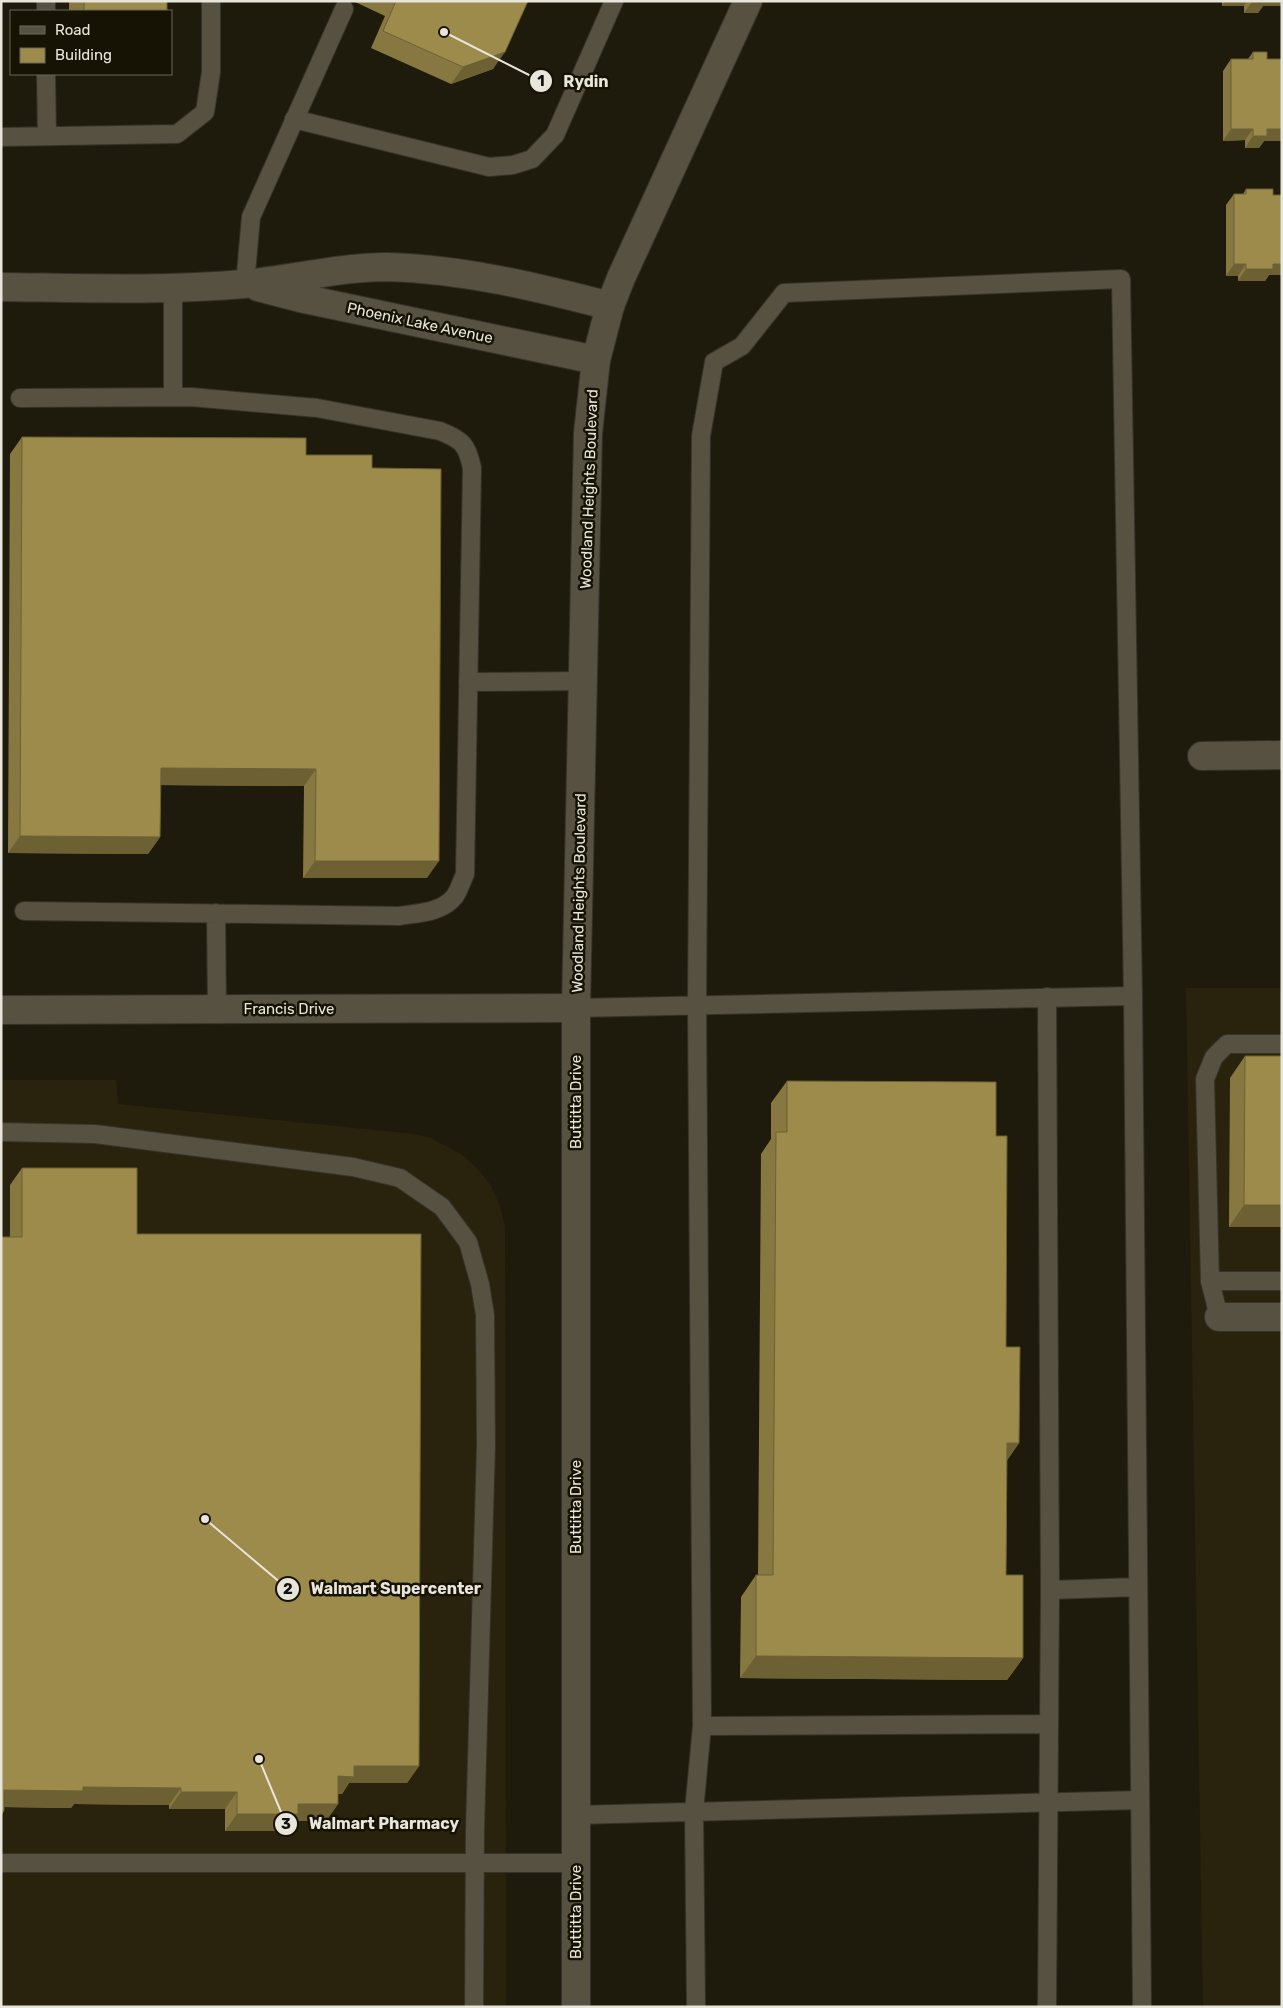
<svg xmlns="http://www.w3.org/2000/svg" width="1283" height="2008" font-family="Rubik,sans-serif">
<rect width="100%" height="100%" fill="#1f1b0c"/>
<!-- built -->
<path fill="#29230d" d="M1186 988H1282V2007H1203Z
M1 1080H116L118 1104 414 1134 431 1138 461 1154 478 1169 491 1186 500 1206 505 1227 506 2007H1Z"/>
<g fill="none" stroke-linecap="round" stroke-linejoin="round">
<!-- service casing -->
<g stroke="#36332c" stroke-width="20">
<path id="service" d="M46 1V11
M46 74 47 136
M294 119 489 167 513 165 532 159 555 135 614 1
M1 137 177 134 205 112 211 72V1
M245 284 251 217 344 9
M173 288V397
M20 398 191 397 317 408 440 431C462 440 467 444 472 468L465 874C462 881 459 890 455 896 442 913 418 913 399 916L24 911
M468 682 582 681
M216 913 217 1009
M1133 996 1142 2007
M576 1008C762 1003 948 999 1133 996L1121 279 784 293 742 346 714 362 701 436 697 1005 702 1726 694 1811 696 2007
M1 1132 95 1134 353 1167 400 1178 442 1207 468 1242 480 1284 485 1315 486 1445 475 1829 474 2007
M1210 1281H1282
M1219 1317 1210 1281 1205 1079 1214 1057 1227 1044H1282
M1050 1590 1138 1587
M702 1726 1049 1724
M576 1815 1140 1800
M1 1863H576
M1047 2007 1050 1590 1047 997"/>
</g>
<!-- minor casing -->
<g stroke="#36332c" stroke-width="30">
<path id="minor" d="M1 287C82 288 163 291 244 284 291 280 339 267 387 267 463 269 537 287 610 306
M258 287 300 298 596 360
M1202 756 1282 755
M1 1010 576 1008
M1219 1317H1282"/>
</g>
<!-- tertiary casing -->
<g stroke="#36332c" stroke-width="30">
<path id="tertiary" d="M576 2007V1008L588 433 596 360 610 306 621 278 748 1"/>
</g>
<!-- service -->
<use href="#service" stroke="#565140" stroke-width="18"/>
<!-- minor -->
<use href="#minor" stroke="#565140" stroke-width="28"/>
<!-- tertiary -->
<use href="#tertiary" stroke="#565140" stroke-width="28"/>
</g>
<!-- wall -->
<path fill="#867840" d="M69 1H167V11H69Z
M353 1H528L493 69 451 84 371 48 385 16Z
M1222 1H1282V6H1263L1258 13H1244V6H1222Z
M1253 52 1267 59 1282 141H1264L1259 148H1245V140L1223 141V71L1231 59H1248Z
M1246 189 1269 275 1265 281H1238V276H1226V205L1234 194H1243Z
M22 437 306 455 372 468 427 878H303L304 786 160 785V837L148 854 8 853 10 454Z
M1245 1056H1282V1227H1229L1230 1078Z
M787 1081 996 1136 1006 1347 1019 1443 1007 1460 1006 1575 1023 1658 1007 1680 740 1678 741 1597 756 1575H758L761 1154 771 1139V1103Z
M22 1168 137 1234 419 1766 407 1783H349L342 1794H338V1804L326 1821H293L286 1831H225V1809H169V1805L74 1804 71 1808 4 1807V1811L1 1816V1237H10V1185Z"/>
<!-- shaded-wall -->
<path fill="#6d6134" d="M1225 1H1247L1244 6H1222Z
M1282 1V6H1263L1258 13H1244L1252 2Z
M505 52 493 69 451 84 463 67Z
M1231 129H1253L1245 140 1223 141Z
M1267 129H1282V141H1264L1259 148H1245L1253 136Z
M1234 264H1246L1238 276H1226Z
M1273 264H1282V275H1269L1265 281H1238L1246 269Z
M161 768 316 769 304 786 149 785Z
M20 836 160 837 148 854 8 853Z
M315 861H439L427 878H303Z
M1244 1205H1282V1227H1229Z
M1007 1443H1019L1004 1465Z
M756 1656 1023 1658 1007 1680 740 1678Z
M354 1766H419L407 1783H349L342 1794 326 1793 338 1776Z
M83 1787 181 1788 169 1805 74 1804 71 1808 1 1807 4 1790Z
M181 1792H237L225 1809H169Z
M298 1804H338L326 1821H293L286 1831H225L237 1814Z"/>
<!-- building -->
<path fill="#9c8b4b" stroke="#6d6134" d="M84 1H167V11H84Z
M396 1H528L505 52 463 67 383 31Z
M1253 52H1267V59H1282V129H1267V136H1253V129H1231V59H1253Z
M1246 189H1273V195H1282V264H1273V269H1246V264H1234V194H1246Z
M22 437 306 438V455H372V468L441 469 439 861H315L316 769 161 768 160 837 20 836Z
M1245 1056H1282V1205H1244Z
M787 1081 996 1082V1136H1007L1006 1347H1020L1019 1443H1007L1006 1575H1023V1658L756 1656V1575H773L776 1132H787Z
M22 1168H137V1234H421L419 1766H354V1777L338 1776V1804H298V1814H237V1792H181V1788L83 1787V1791L4 1790V1811H1V1237H22Z"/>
<g text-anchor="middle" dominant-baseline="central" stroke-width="5" stroke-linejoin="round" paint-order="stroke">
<!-- street labels -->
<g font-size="15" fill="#e8e5db" stroke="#161204">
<text transform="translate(420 323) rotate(12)">Phoenix Lake Avenue</text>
<text transform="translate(589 489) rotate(-88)">Woodland Heights Boulevard</text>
<text transform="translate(579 893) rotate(-89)">Woodland Heights Boulevard</text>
<text x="289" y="1009">Francis Drive</text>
<text transform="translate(576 1102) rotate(-90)">Buttitta Drive</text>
<text transform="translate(576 1507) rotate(-90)">Buttitta Drive</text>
<text transform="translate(576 1912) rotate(-90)">Buttitta Drive</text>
</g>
</g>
<!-- callouts -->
<path fill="none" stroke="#e8e5db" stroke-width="2" d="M444 32L541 81M205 1519L288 1589M259 1759L286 1824"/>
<g fill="#e8e5db" stroke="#161204" stroke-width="2">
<circle cx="444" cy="32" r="5"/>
<circle cx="205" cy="1519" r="5"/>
<circle cx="259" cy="1759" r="5"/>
<circle cx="541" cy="81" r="12"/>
<circle cx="288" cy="1589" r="12"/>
<circle cx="286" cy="1824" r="12"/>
</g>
<g font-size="15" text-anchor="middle" font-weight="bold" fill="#111">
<text x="541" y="86">1</text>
<text x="288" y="1594">2</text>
<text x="286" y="1829">3</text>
</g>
<g font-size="16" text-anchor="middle" font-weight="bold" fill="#e8e5db" stroke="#161204" stroke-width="5" stroke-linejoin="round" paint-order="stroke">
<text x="586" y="87">Rydin</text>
<text x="396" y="1594">Walmart Supercenter</text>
<text x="384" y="1829">Walmart Pharmacy</text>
</g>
<!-- border -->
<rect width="1283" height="2008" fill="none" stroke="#e8e5db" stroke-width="5"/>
<!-- legend -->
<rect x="10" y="10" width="162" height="65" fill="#161204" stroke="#6a665a"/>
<rect x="20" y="26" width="25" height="8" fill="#565140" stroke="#6a665a"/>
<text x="55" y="35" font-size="15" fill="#e8e5db">Road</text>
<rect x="20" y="48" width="25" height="15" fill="#9c8b4b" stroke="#6a665a"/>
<text x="55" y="60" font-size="15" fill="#e8e5db">Building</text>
</svg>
